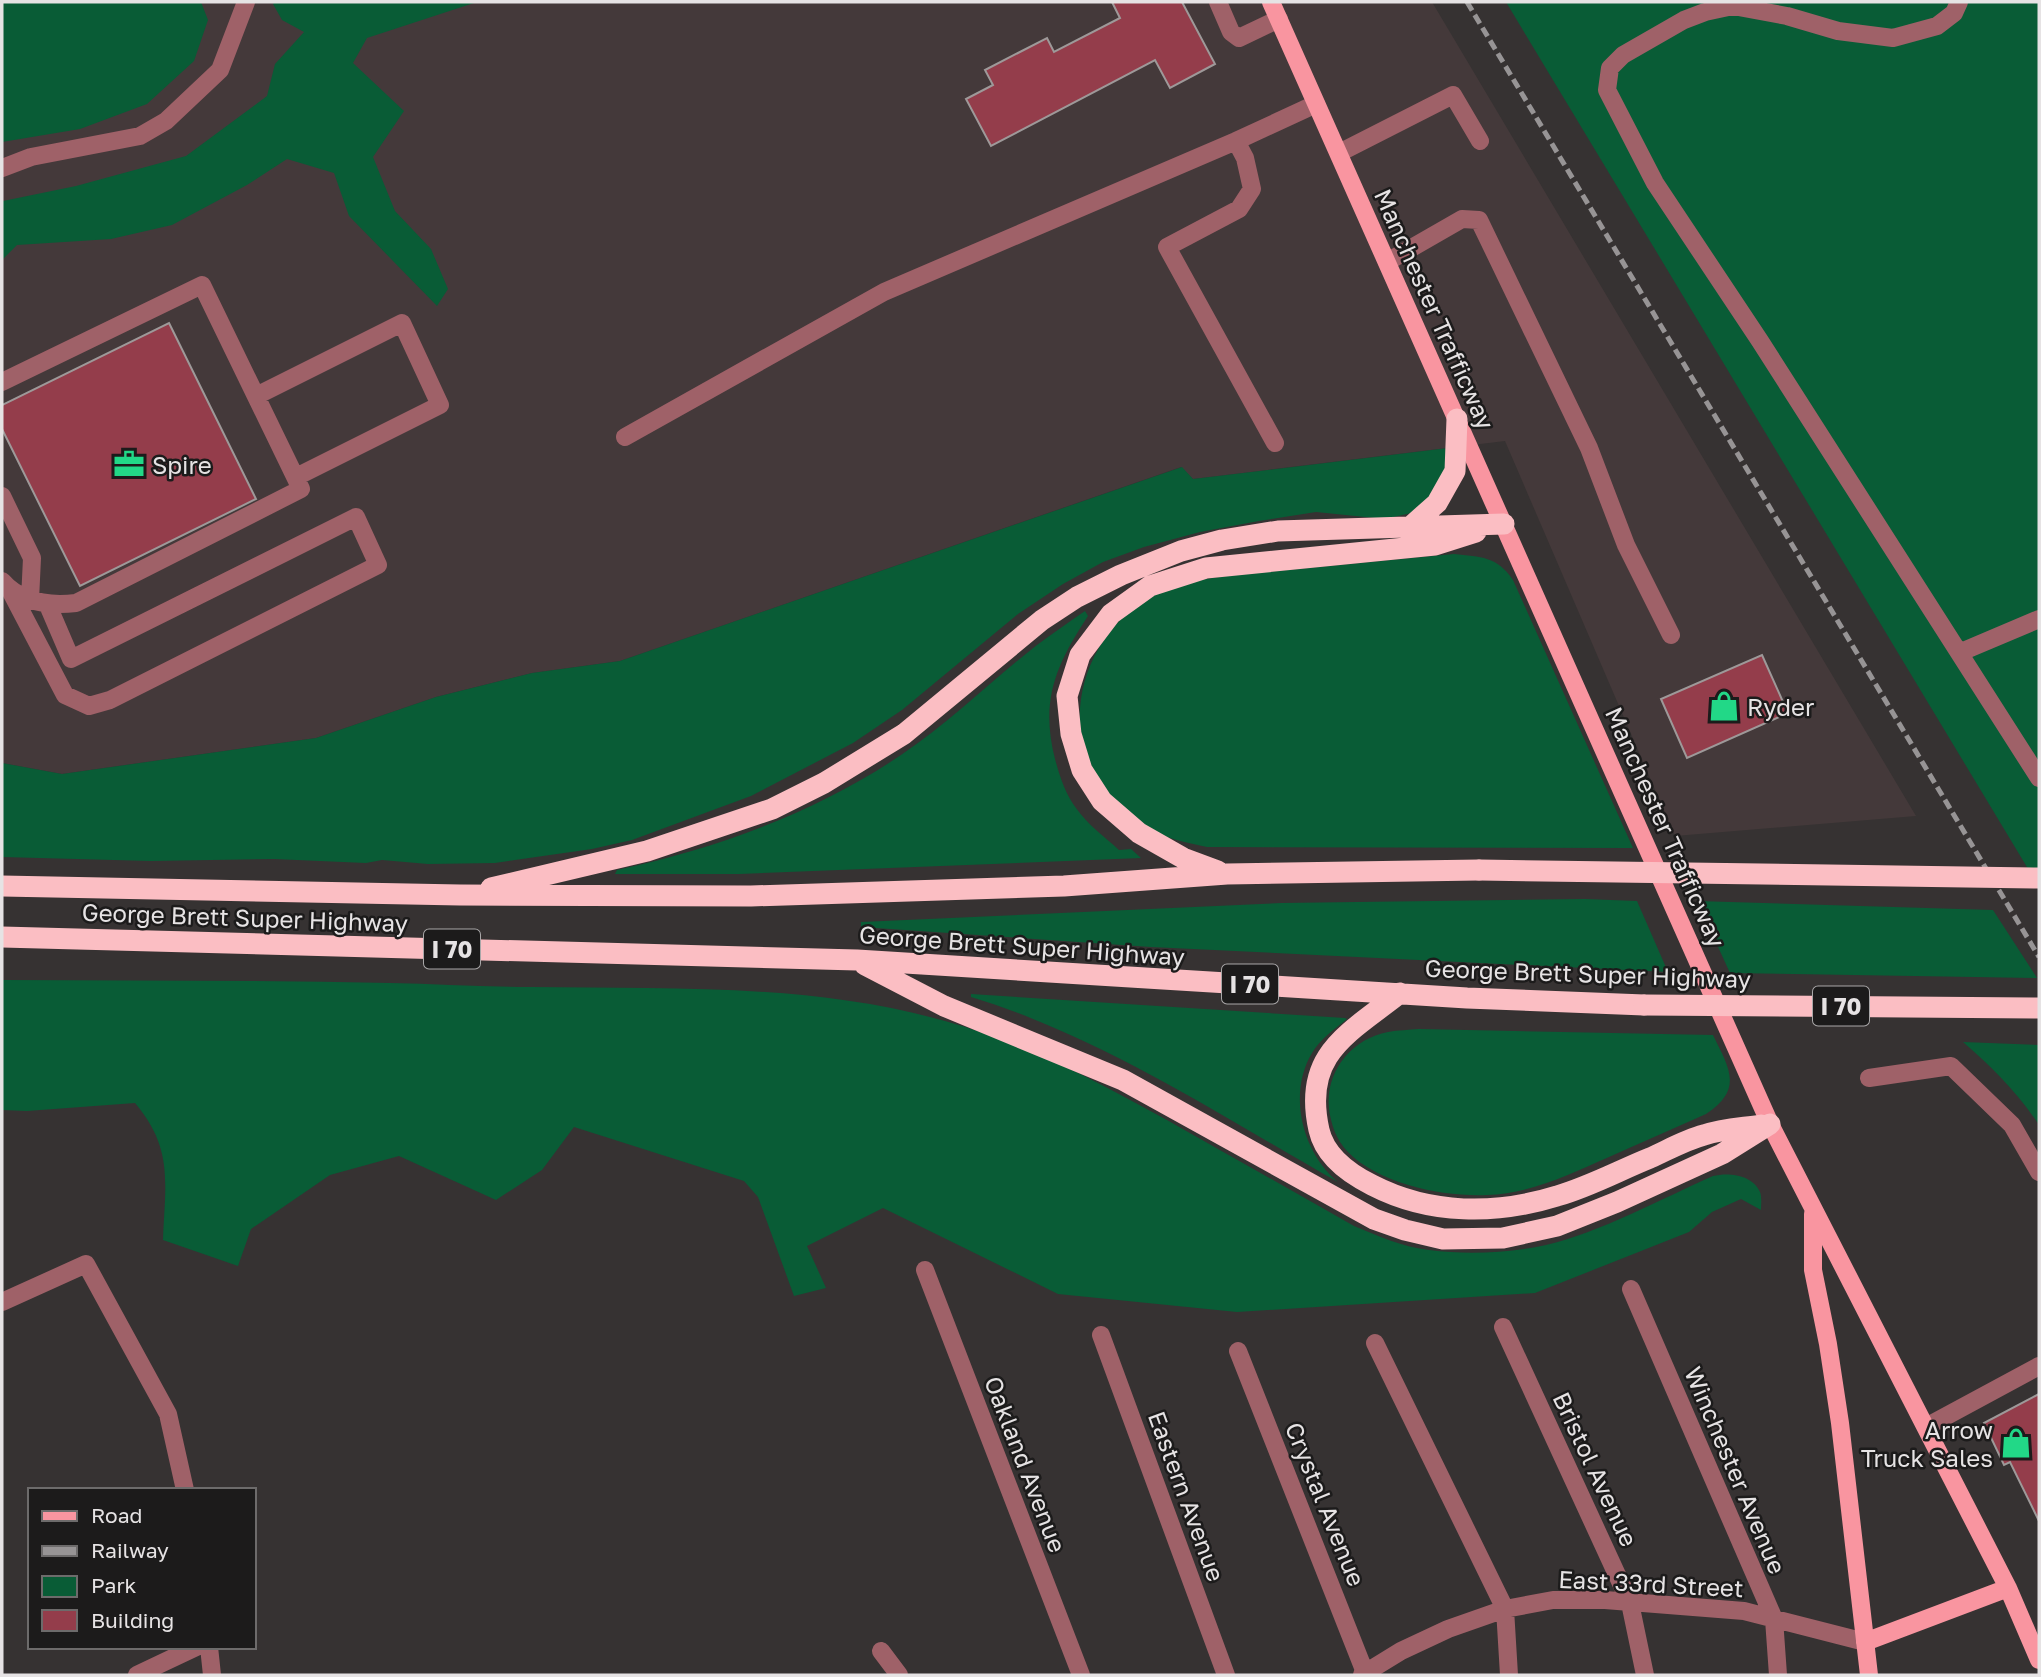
<svg xmlns="http://www.w3.org/2000/svg" width="2041" height="1677" font-family="'Golos Text',sans-serif">
<rect width="100%" height="100%" fill="#363232"/>
<!-- built -->
<path fill="#44393a" d="M2 2H1432L1916 816 1675 836 1505 441 1193 479 1181 467 620 661 532 673 436 697 316 738 62 774 2 763Z"/>
<!-- green -->
<path fill="#095c36" d="M2 2H201L208 20 194 61 147 104 80 129 2 142Z
M275 2H477L367 38 353 63 404 111 373 157 395 211 431 249 448 289 437 306 349 216 334 173 287 159 247 185 172 225 111 239 17 245 2 260 3 201 76 186 186 156 267 96 275 64 304 32 282 20 273 4Z
M1506 2H2039V887Z
M1448 448 1447 469 1436 492 1411 513 1385 519 1316 512 1259 521 1200 532 1144 547 1103 562 1063 584 1018 614 902 710 853 743 751 796 632 840 592 849 495 863 428 864 382 860 366 863 274 859 151 861 2 857V763L62 774 316 738 436 697 532 673 620 661 1182 467 1193 479Z
M1454 554C1481 557 1497 556 1513 580L1633 848 1207 847C1185 842 1166 839 1147 828 1050 773 1063 646 1154 594 1174 582 1203 580 1226 576Z
M1085 611 1088 616C1056 665 1040 700 1055 759 1060 777 1065 793 1076 808 1087 824 1105 837 1119 850L1131 849 1141 858 739 874H615L617 870C718 848 815 813 901 755 950 722 991 681 1037 645 1053 633 1069 622 1085 611Z
M1585 899 1637 901 1668 972 1151 947 861 927V922L1282 903Z
M1697 901 1993 910 2037 978 1730 973Z
M2 980C131 981 261 980 390 983 437 984 484 987 531 987 669 989 810 983 945 1021 1031 1045 1110 1088 1188 1132 1243 1163 1298 1194 1354 1226 1378 1236 1403 1247 1429 1250 1468 1255 1508 1253 1546 1245 1599 1233 1663 1198 1713 1176 1729 1172 1753 1175 1760 1192 1762 1197 1761 1205 1761 1210L1741 1199 1712 1212 1689 1232 1535 1293 1237 1312 1058 1294 883 1208 807 1246 826 1288 794 1296 758 1197 744 1181 574 1127 542 1170 496 1200 399 1156 330 1175 251 1229 238 1266 163 1240C165 1184 174 1149 135 1103L27 1111 2 1110Z
M971 994 1345 1018 1347 1019C1335 1029 1320 1039 1312 1053 1287 1095 1303 1153 1338 1182 1221 1116 1100 1036 971 997Z
M1419 1029 1713 1035C1729 1068 1744 1089 1706 1114 1674 1128 1641 1143 1609 1157 1570 1174 1530 1194 1487 1195 1443 1197 1379 1184 1348 1152 1336 1140 1331 1124 1329 1109 1325 1072 1351 1039 1388 1032 1398 1030 1409 1030 1419 1029Z
M1963 1042 2039 1045V1125C2018 1093 1992 1067 1963 1042Z"/>
<!-- building -->
<path fill="#943d4b" stroke="#9e9999" stroke-width="2" d="M1112 2H1182L1215 64 1170 88 1155 60 991 146 966 99 993 85 985 70 1047 38 1054 52 1120 18Z
M169 323 256 499 80 586 2 429V405Z
M1762 655 1788 713 1687 758 1661 699Z
M2039 1394V1521L2010 1462 2004 1465 1984 1423Z"/>
<g fill="none" stroke-linecap="round" stroke-linejoin="round">
<!-- minor -->
<path stroke="#9f6168" stroke-width="18" d="M1218 2 1231 32 1239 38 1279 19
M1959 2 1954 13 1937 26 1893 38 1838 31 1787 16 1733 6 1705 12 1684 20 1623 55 1610 68 1607 90 1655 183 1760 341 2039 778
M1339 153 1453 95 1480 141
M2 168 31 157 140 136 166 121 220 70 246 2
M1387 262 1462 219 1479 220 1589 448 1626 545 1671 635
M2 382 202 285 301 489 76 603C49 606 21 603 2 581
M256 396 402 323 440 405 296 477
M625 437 884 292 1236 141
M1275 443 1167 247 1239 209 1252 189 1245 158 1236 141 1316 104
M2 496 32 558 30 600
M11 592 65 695 89 706 110 700 378 565 356 517 71 659 47 603
M1961 652 2039 619
M1869 1078 1951 1066 2012 1125 2039 1172
M925 1270 1081 1675
M1631 1289 1774 1619 1778 1675
M2 1302 86 1264 168 1414 185 1490
M1503 1327 1630 1603 1645 1675
M1101 1335 1226 1675
M1375 1343 1505 1609 1509 1675
M1238 1351 1366 1675
M1926 1427 2039 1366
M209 1647 212 1675
M881 1651 899 1675
M137 1675 196 1647
M1362 1675 1401 1651 1448 1629 1505 1609 1553 1600H1605L1744 1611 1865 1642"/>
<!-- major -->
<path stroke="#f995a0" stroke-width="18" d="M1271 2 1770 1124 2008 1588 2039 1660
M1813 1214V1270L1828 1344 1840 1423 1869 1675
M1865 1642 2008 1588"/>
<!-- highway -->
<path stroke="#fbbec3" stroke-width="21" d="M1410 527 1437 503 1455 471 1457 419
M1218 871 1183 858 1139 833 1102 801 1082 770 1071 734 1067 696 1080 655 1111 614 1150 586 1206 568 1435 545 1476 532
M2 886 460 895 751 896 1064 886 1227 874 1479 870
M491 888 647 851 772 809 824 783 904 734 1042 620 1077 597 1121 575 1181 551 1222 540 1278 531 1504 524
M2 937 857 960 1467 998 1644 1005
M865 965 944 1006 1123 1080 1374 1219 1405 1230 1443 1239 1503 1238 1557 1226 1617 1202 1722 1154 1770 1124
M1400 993C1348 1034 1302 1054 1319 1130 1325 1157 1350 1174 1372 1185 1430 1215 1496 1215 1557 1196 1589 1187 1620 1170 1650 1158 1668 1150 1685 1140 1704 1135 1722 1129 1742 1128 1761 1125"/>
<!-- rail -->
<path stroke="#979495" stroke-width="5" stroke-dasharray="10 5" stroke-linecap="butt" d="M1467 2 2039 957"/>
<!-- highway-bridge -->
<path stroke="#fbbec3" stroke-width="21" d="M1479 870 2039 878
M1644 1005 2039 1008"/>
</g>
<!-- icons -->
<defs>
<g id="office-bare" transform="scale(2.415)"><path d="M-6-3h4V-5.5h4V-3h4V5H-6ZM-1-4.5V-3h2v-1.5ZM-6 0V1H6V0Z" fill="#22d887" stroke="#1c1b1b" stroke-width="2.5" paint-order="stroke"/></g>
<g id="shop-bare" transform="scale(2.415)"><path d="M-5-2.5h2.3a2.7 3.5 0 0 1 5.4 0H5L5.5 6h-11ZM-1.5-2.5h3a1.5 2.3 0 0 0-3 0Z" fill="#22d887" stroke="#1c1b1b" stroke-width="2.5" paint-order="stroke"/></g>
</defs>
<g fill-rule="evenodd">
<use href="#office-bare" x="129" y="464"/>
<use href="#shop-bare" x="1724" y="706"/>
<use href="#shop-bare" x="2016" y="1443"/>
</g>
<g text-anchor="middle" dominant-baseline="central" stroke-width="5" stroke-linejoin="round" paint-order="stroke">
<!-- shield labels -->
<g fill="#1c1b1b" stroke="#a9a7a8" stroke-width="2">
<rect x="424" y="929.5" width="56" height="39" rx="5"/>
<rect x="1222" y="964.5" width="56" height="39" rx="5"/>
<rect x="1813" y="986.5" width="56" height="39" rx="5"/>
</g>
<g font-size="23" font-weight="bold" fill="#e6e3e4">
<text x="452" y="949">I 70</text>
<text x="1250" y="984">I 70</text>
<text x="1841" y="1006">I 70</text>
</g>
<!-- street labels -->
<g font-size="24" fill="#e6e3e4" stroke="#1c1b1b">
<text transform="translate(1435 309) rotate(66)">Manchester Trafficway</text>
<text transform="translate(1666 827) rotate(66)">Manchester Trafficway</text>
<text transform="translate(245 917) rotate(2)">George Brett Super Highway</text>
<text transform="translate(1022 945) rotate(4)">George Brett Super Highway</text>
<text transform="translate(1588 973) rotate(2)">George Brett Super Highway</text>
<text transform="translate(1026 1464) rotate(69)">Oakland Avenue</text>
<text transform="translate(1596 1469) rotate(65)">Bristol Avenue</text>
<text transform="translate(1736 1470) rotate(67)">Winchester Avenue</text>
<text transform="translate(1187 1496) rotate(70)">Eastern Avenue</text>
<text transform="translate(1326 1504) rotate(68)">Crystal Avenue</text>
<text transform="translate(1651 1583) rotate(3)">East 33rd Street</text>
</g>
<!-- poi labels -->
<g font-size="24" fill="#e6e3e4" stroke="#1c1b1b" text-anchor="start">
<text x="152" y="464">Spire</text>
<text x="1747" y="706">Ryder</text>
<text x="1993" y="1429" text-anchor="end">Arrow<tspan x="1993" dy="28">Truck Sales</tspan></text>
</g>
</g>
<!-- border -->
<rect width="2041" height="1677" fill="none" stroke="#e6e3e4" stroke-width="7"/>
<!-- legend -->
<rect x="28" y="1488" width="228" height="161" fill="#1c1b1b" stroke="#6d6b6b" stroke-width="2"/>
<rect x="42" y="1511" width="35" height="10" fill="#f995a0" stroke="#6d6b6b" stroke-width="2"/>
<text x="91" y="1523" font-size="21" fill="#e6e3e4">Road</text>
<rect x="42" y="1546" width="35" height="10" fill="#979495" stroke="#6d6b6b" stroke-width="2"/>
<text x="91" y="1558" font-size="21" fill="#e6e3e4">Railway</text>
<rect x="42" y="1576" width="35" height="21" fill="#095c36" stroke="#6d6b6b" stroke-width="2"/>
<text x="91" y="1593" font-size="21" fill="#e6e3e4">Park</text>
<rect x="42" y="1610" width="35" height="21" fill="#943d4b" stroke="#6d6b6b" stroke-width="2"/>
<text x="91" y="1628" font-size="21" fill="#e6e3e4">Building</text>
</svg>
